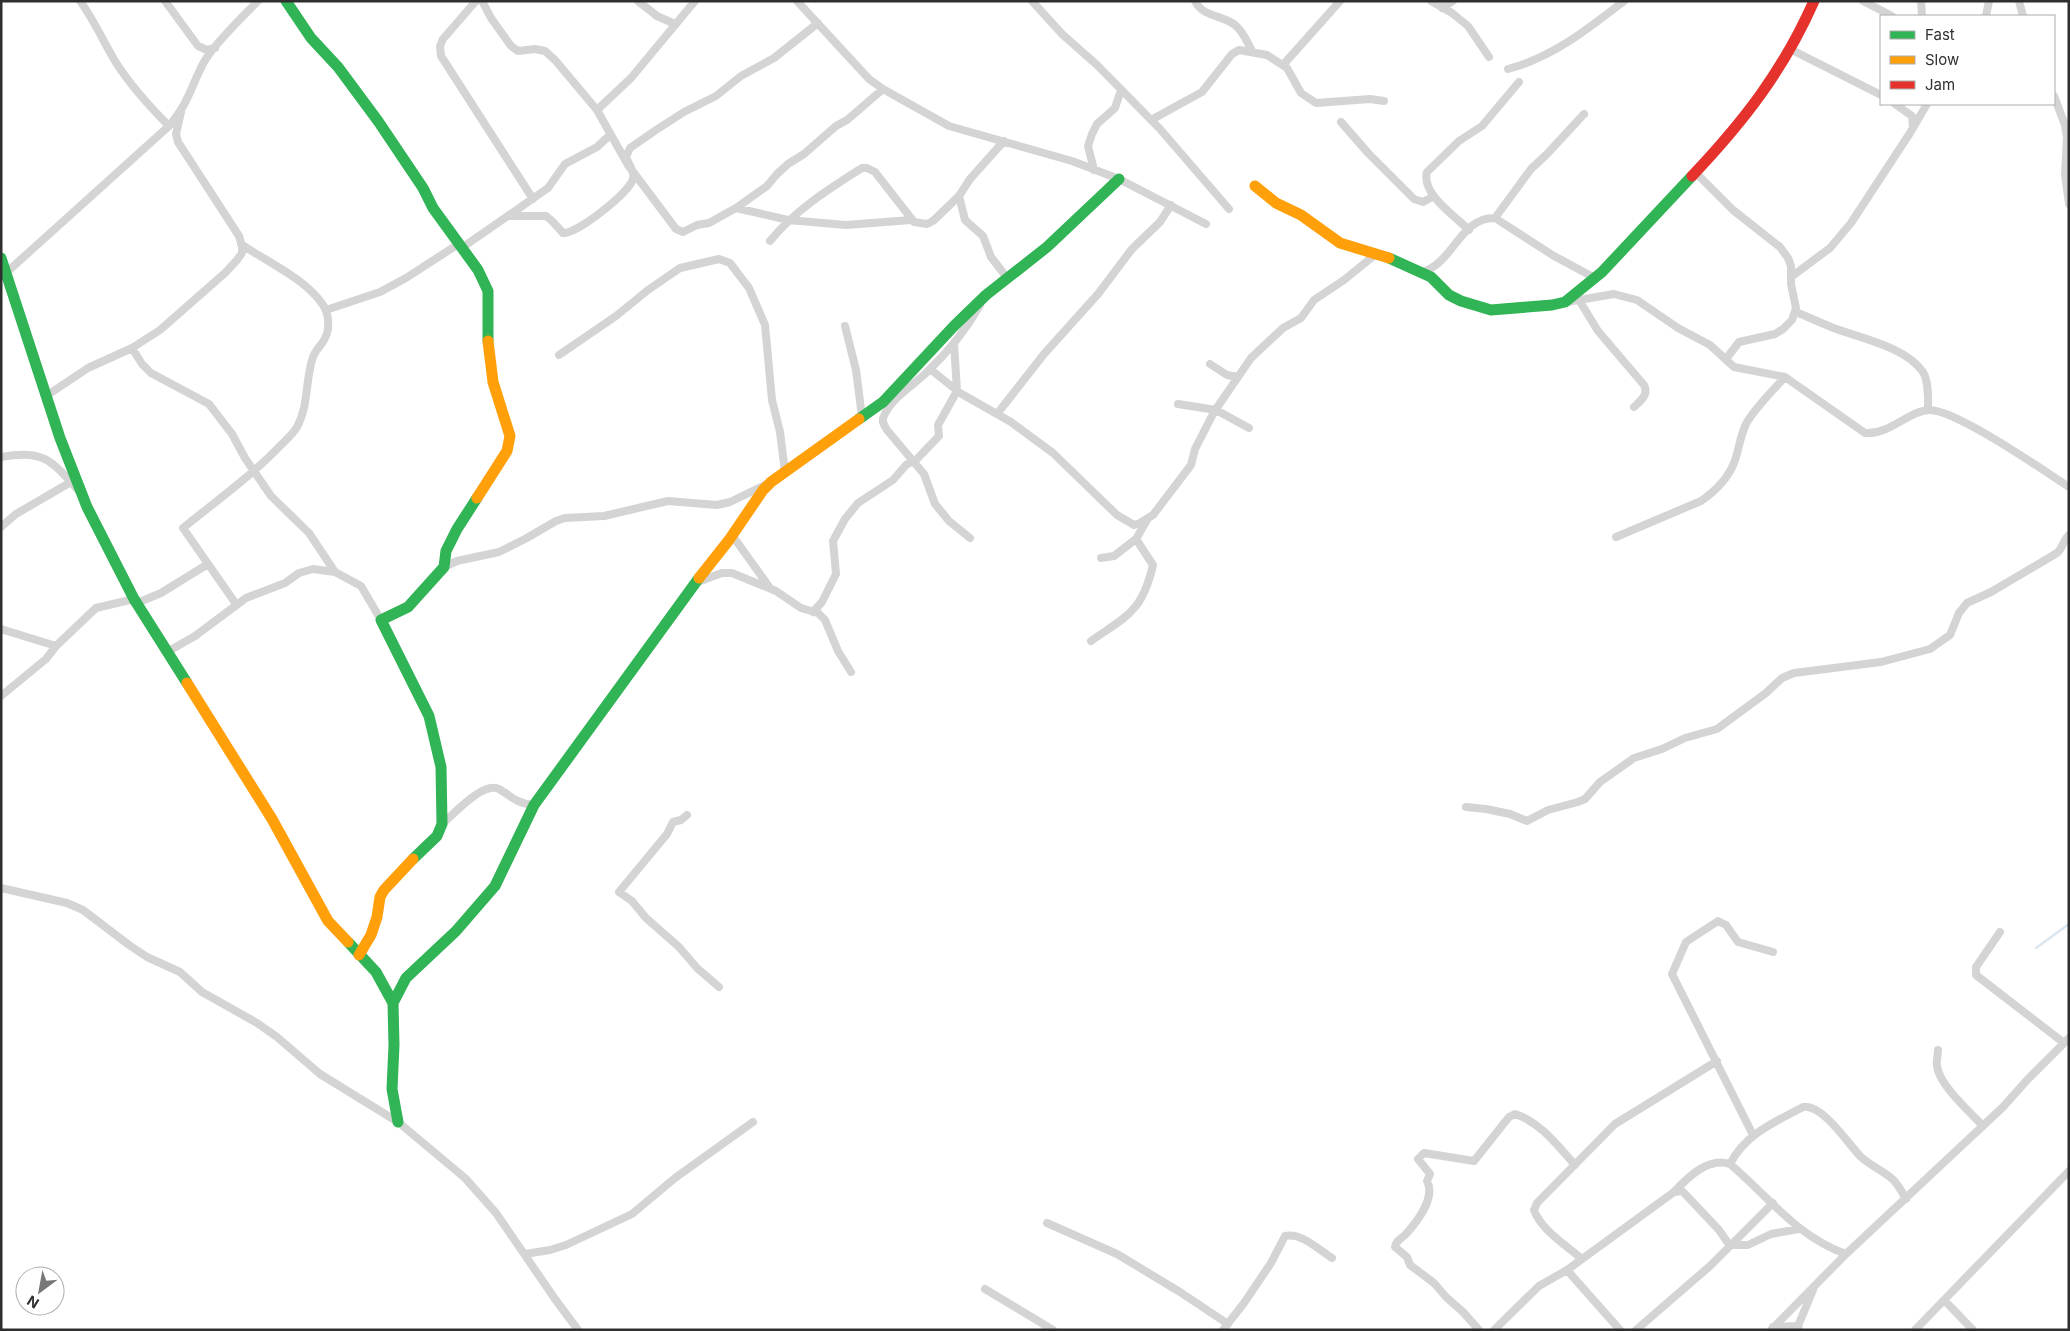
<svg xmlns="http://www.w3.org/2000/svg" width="2070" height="1331" font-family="Inter,sans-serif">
<rect width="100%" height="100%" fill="#fff"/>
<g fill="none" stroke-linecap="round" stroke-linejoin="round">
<!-- stream -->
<path stroke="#dce6ef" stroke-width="2.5" d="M2036 948 2069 924"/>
<!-- street -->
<path stroke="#d4d4d4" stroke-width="8" d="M80 1C94 20 103 41 115 61 130 85 149 106 169 126
M165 1 198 46 207 50 215 48
M476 1 443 39 440 46 441 56 533 199
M482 1 491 18 511 46 518 51 535 49 545 51 555 60 597 110 628 165 676 229 683 232 697 225 709 223 736 208 767 186 777 174 788 164 804 154 836 126 847 120 883 89
M638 1 657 16 675 24
M797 1 869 79 883 89 949 126 1072 161 1119 179 1206 224
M1032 1 1062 34 1097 65 1160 129 1229 209
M1195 1C1202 17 1223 15 1235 25 1243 31 1247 42 1252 51
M1431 1 1452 13 1468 26 1489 57
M1863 1 1892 16
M1921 1 1922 16
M2019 1 2023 16
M1442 8 1453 1
M1986 16 1989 1
M1790 49 1881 95
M1283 65 1340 1
M1508 69C1553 57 1588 29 1624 1
M2054 96 2065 125 2067 137 2065 175 2069 204
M1895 104 1912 116 1913 128
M597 110 631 78 695 1
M1151 120 1202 92 1232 54 1239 50 1267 55 1287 68 1301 93 1316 103 1370 99 1384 101
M1341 122 1368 153 1414 199 1423 202 1434 196
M1094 170 1088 146 1092 134 1097 124 1115 108 1121 90
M1695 172 1733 210 1780 247 1788 258 1791 266V284L1796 308 1792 320 1783 329 1775 334 1739 342 1726 359
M959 196 965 220 983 236 991 257 1008 279
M736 208 788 220 846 225 911 220
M508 216H546L552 221 563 233C577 234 629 193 633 179 635 172 628 163 626 157L630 148 656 130 684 112 716 96 741 76 774 58 818 23
M1495 218 1531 169 1547 154 1584 114
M1469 230C1455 216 1421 194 1427 172L1459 141 1482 126 1519 82
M770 241C795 210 829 189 862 168H867L875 172 914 222 927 224 933 221 959 196 970 179 1004 141
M463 247 548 188 565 164 597 147 610 135
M7 272 169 126C189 103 191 86 204 62 213 45 244 15 258 1
M1422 272C1453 264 1460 217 1495 218L1554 256 1595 278
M1791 277 1830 248 1851 223 1910 133 1927 104
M1579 300 1598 331 1644 385C1649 395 1641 400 1634 407
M1567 302 1614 294 1637 300 1678 328 1710 345 1734 367 1785 377 1865 433C1890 435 1908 411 1929 410 1955 409 2043 470 2069 487
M326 310 380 292 406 278 460 243
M1796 312C1808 317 1819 322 1831 327 1859 338 1905 346 1923 372 1929 382 1928 399 1928 410
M845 326 856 370 862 417
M954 343 957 391
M132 348 142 364 151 373 209 404 232 434 245 458 271 496 309 533 335 572
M559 355 616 316 648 290 680 268 719 259 730 263 749 288 765 325 772 400 780 432 785 472
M1210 364 1227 375 1238 377
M930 369 960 393 1011 422 1053 453 1117 515 1134 525 1140 523 1153 515 1191 465 1195 449 1214 412 1251 358 1283 328 1301 318 1314 300 1344 280 1376 254
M46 396 88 368 132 348 160 330 225 273 237 260 242 253V246L239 236 178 142 176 134 181 112
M1178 404 1216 410 1249 428
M997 414 1044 354 1098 294 1132 249 1160 222 1171 205
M1 457C43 449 51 460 78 490
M914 462 939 436 938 425 957 391
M1 527 16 514 71 482
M732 535 770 588
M1616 537 1701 501C1714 492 1728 478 1734 463 1739 450 1740 435 1747 422 1757 406 1772 391 1785 377
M970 538 949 521 935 504 924 474 887 430C884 425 881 421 884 416 891 398 914 385 927 372 948 352 966 330 980 305
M1101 558 1114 556 1136 539
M444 567 457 561 499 552 525 539 556 521 565 518 604 516 668 501 717 505 730 502 765 485
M695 583 722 573H732L776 591 801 608 818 613 825 620 838 651 851 672
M137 603 161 593 208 564
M236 604 183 528C215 502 250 477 279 447 285 441 293 434 297 427 309 405 305 380 313 357 316 349 322 345 325 338 330 329 329 313 323 305 306 279 267 262 241 244
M813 612 822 602 836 574 833 541 845 519 858 503 893 480 906 465 913 461
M1 629 56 646
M1091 641C1128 615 1142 612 1153 565L1136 539 1147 520
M167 652 195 636 246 598 285 583 299 573 313 569 335 572 361 586 381 620
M1 696 46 659 56 646 96 608 134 599
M1466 807 1486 809 1510 814 1527 821 1548 810 1578 802 1585 799 1600 782 1634 758 1662 749 1685 738 1717 729 1766 693 1782 678 1794 673 1881 662 1930 649 1950 635 1959 613 1967 603 1991 592 2057 553C2063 548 2063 540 2069 535
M687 815 681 820 673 822 667 834 619 892 632 901 646 918 679 947 697 968 719 987
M442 824C454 814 483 781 499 789 514 798 516 803 534 805
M1 888 67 903 83 910 129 945 147 957 180 972 202 992 257 1023 277 1037 320 1074 398 1122 465 1178 496 1213 555 1299 578 1330
M2000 932 1976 967V975L2064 1043
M1938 1050C1938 1055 1936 1061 1937 1066 1939 1085 1970 1112 1983 1126
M1753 1135 1672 974 1686 942 1718 921 1726 925 1738 942 1773 952
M1730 1164C1745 1134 1775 1122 1803 1107 1823 1104 1848 1144 1861 1157 1870 1165 1881 1170 1890 1177 1897 1182 1902 1192 1906 1199
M1674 1192C1688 1177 1708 1157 1730 1164 1770 1198 1796 1236 1846 1254
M1047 1223 1117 1254 1180 1292 1228 1324
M1731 1245H1748L1771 1234 1799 1229
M525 1254 550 1250 566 1245 632 1214 675 1178 753 1122
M1582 1259C1567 1246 1541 1230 1534 1210L1537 1203 1615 1124 1717 1061
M1567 1270 1620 1330
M985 1289 1053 1330
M1945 1301 1973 1330
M1773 1327 1798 1326
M1223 1330 1244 1303 1271 1263 1285 1236C1301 1232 1319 1250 1332 1258
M1479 1330 1463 1312 1446 1297 1434 1283 1410 1265 1407 1257 1395 1247C1396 1241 1400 1239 1405 1235 1416 1223 1436 1198 1427 1181L1430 1174 1418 1159 1424 1153 1474 1161 1509 1117 1515 1114C1540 1122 1558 1146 1575 1165
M1494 1330 1539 1286 1567 1270 1674 1192 1682 1191 1686 1195 1719 1230 1730 1246
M1636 1330 1710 1266 1773 1203
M1771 1330 1846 1254 2003 1107 2028 1079 2069 1038
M1799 1330 1798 1326 1813 1290
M1915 1330 2069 1171"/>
<!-- fast -->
<path stroke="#30b455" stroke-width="11" d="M286 1 311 38 338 67 378 121 423 188 433 208 478 270 488 291V341
M1 258 60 438 87 507 134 599 187 683
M1389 258 1431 277 1449 295 1461 301 1491 310 1552 305 1565 302 1602 272 1692 176
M859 419 883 402 954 326 986 295 1047 247 1119 179
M413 859 437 836 442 824 441 767 429 716 381 620 408 607 444 567 446 551 457 529 477 498
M348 942 376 972 393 1003
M398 1122 392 1089 394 1045 393 1003 406 978 456 931 495 886 534 805 699 578"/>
<!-- slow -->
<path stroke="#ff9f0a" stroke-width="11" d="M1255 186 1276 203 1301 215 1340 243 1389 258
M477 498 507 451 510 436 493 382 488 341
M699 578 729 540 763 490 771 482 859 419
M187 683 272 819 328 921 348 942
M359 955 371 935 377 917 380 897 384 890 413 859"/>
<!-- jam -->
<path stroke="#e5322d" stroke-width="11" d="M1692 176C1744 121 1783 71 1814 1"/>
</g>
<!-- border -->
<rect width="2070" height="1331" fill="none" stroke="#2f2f2f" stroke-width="5"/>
<!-- legend -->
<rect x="1880" y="15" width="175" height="90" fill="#ffffff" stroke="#acacac"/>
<rect x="1890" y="31" width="25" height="8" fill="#30b455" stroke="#acacac"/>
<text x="1925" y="40" font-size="15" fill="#2f2f2f">Fast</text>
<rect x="1890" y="56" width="25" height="8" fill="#ff9f0a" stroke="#acacac"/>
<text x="1925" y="65" font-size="15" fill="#2f2f2f">Slow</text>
<rect x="1890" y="81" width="25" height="8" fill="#e5322d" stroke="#acacac"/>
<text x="1925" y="90" font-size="15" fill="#2f2f2f">Jam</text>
<!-- north arrow -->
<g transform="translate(40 1291) rotate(212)"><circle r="24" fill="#ffffff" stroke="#acacac"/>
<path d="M0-4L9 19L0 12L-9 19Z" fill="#787878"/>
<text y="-8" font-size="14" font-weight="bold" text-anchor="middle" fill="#2f2f2f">N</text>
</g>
</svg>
